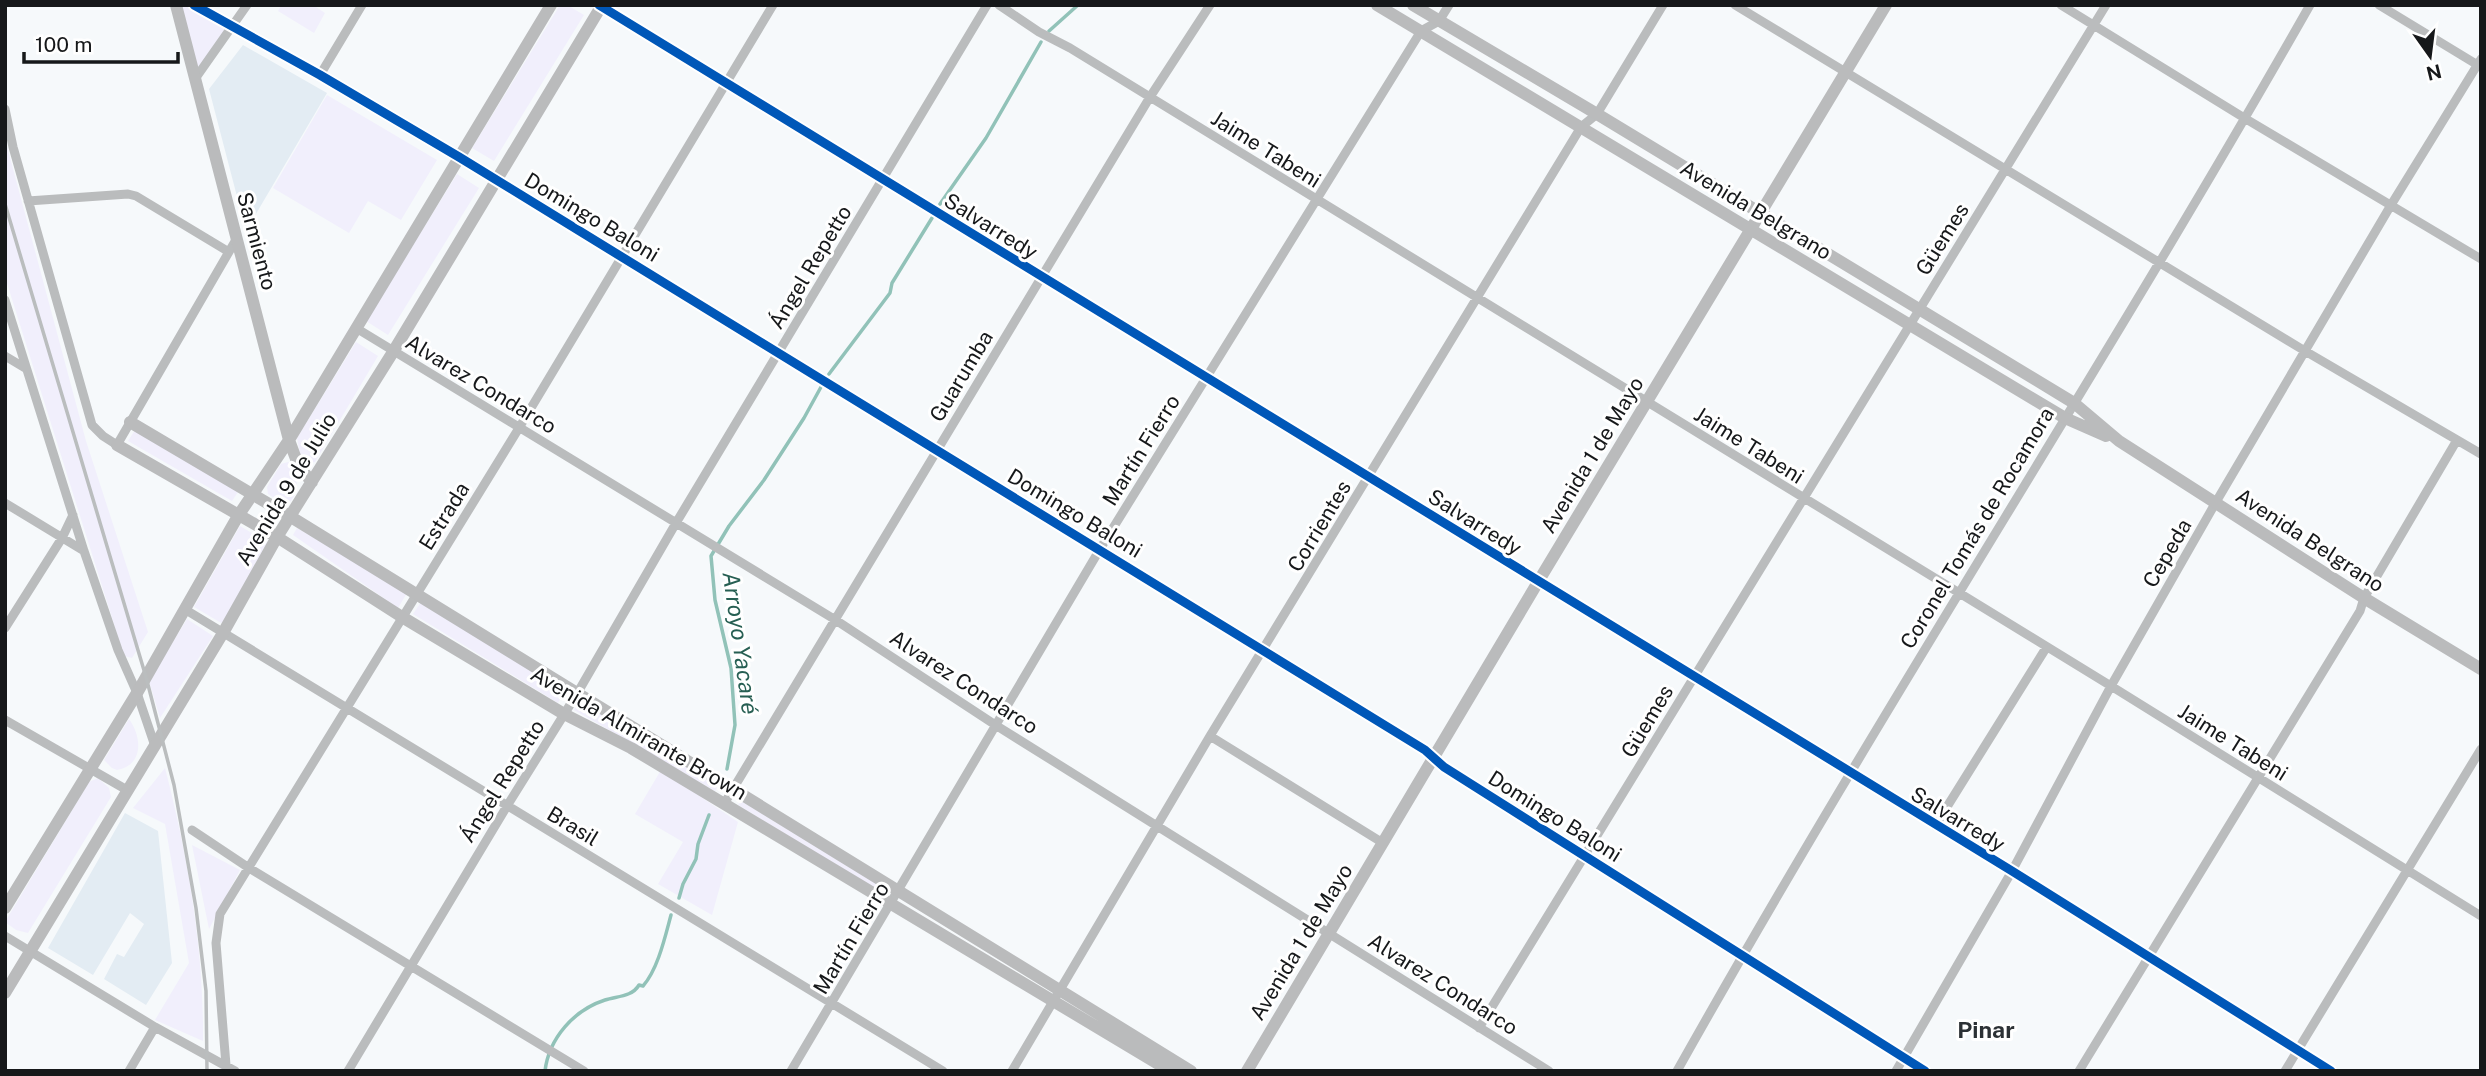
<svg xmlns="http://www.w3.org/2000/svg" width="2486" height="1076" font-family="'Public Sans',sans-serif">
<rect width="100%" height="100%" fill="#f6f9fb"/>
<!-- built -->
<path fill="#e3ecf3" d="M243 45 327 93 246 231 209 89Z
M125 813 158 831 172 963 146 1005 104 979 117 954 124 957 144 924 130 913 93 975 48 948Z"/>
<!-- green -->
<path fill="#f1effc" d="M178 5H189L230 27 196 75Z
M281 5H313L325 13 314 33 278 11Z
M560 5H567L584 15 494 161 472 148Z
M327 95 437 160 401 220 368 201 349 233 273 188Z
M5 139 86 441 148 632 132 658 124 656 5 277Z
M457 174 479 188 388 335 366 321Z
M356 342 378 356 315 462 308 464 301 459 297 438Z
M135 430 238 492 232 501 128 441Z
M288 462 293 465C297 481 301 491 288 504H283L268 494 267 487 281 464Z
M240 526 267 542 223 624 194 607Z
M297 528 407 593 398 608 293 535Z
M421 602 565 691 558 703 413 614Z
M187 619 213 636 160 718 149 681Z
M580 700 718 786 715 791 574 710Z
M129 719C142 737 144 765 117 770L112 768 104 760Z
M165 768C188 857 204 949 203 1041L155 1020 189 963 165 824 133 808Z
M661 770 738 822 712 915 658 884 683 842 635 814Z
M98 778 109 788 111 797 28 933 16 930 5 922 89 782Z
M741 801 883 888 880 892 738 805Z
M192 845 240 870 209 929Z"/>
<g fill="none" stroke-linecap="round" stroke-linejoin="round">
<!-- stream -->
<path stroke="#91c2b8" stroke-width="3.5" d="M1049 31 1078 5
M940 204 986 138 1041 42
M829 374 890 293 892 283 932 218
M727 769 735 725 731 668 715 600 711 556 729 526 764 480 804 418 821 387
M679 898 683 884 696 859 698 844 709 815
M545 1071C549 1038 574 1010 605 1000 617 996 632 997 639 985L643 986C658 969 665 937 671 915"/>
<!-- street -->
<path stroke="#babcbd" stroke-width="9" d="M194 5 320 75 459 157 1425 750 1444 767 1925 1071
M599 5 2012 871 2331 1071
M999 5 1039 32 1070 48 2111 686 2481 916
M1735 5 2305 351 2481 454
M2061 5 2246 119 2481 259
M2379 5 2481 67
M320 75 362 5
M195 79 247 5
M5 109 13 147 92 425 103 436 117 445 237 238
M28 201 128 194 136 196 229 252
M5 300 84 551 118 650 137 693 155 746
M356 328 834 619 997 726 1549 1071
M5 356 25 368
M5 503 84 551
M186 610 943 1071
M5 628 62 538 73 515
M5 720 127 790
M1210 736 1383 843
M724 804 1150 97 1210 5
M1935 826 2046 648
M192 830 249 868 584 1071
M5 936 155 1027 235 1071
M1479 1028 2106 5
M226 1065 216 943 220 914 519 428 773 5
M129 1071 155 1027
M348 1071 507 806 578 692 676 523 987 5
M791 1071 1100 549 1421 31 1439 21 1449 5
M1012 1071 1210 736 1581 127 1597 114 1663 5
M1677 1071C1879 711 2106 364 2310 5
M1896 1071 2012 871 2111 686 2216 502 2391 205 2481 59
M2079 1071 2360 611 2364 598 2457 440
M2285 1071 2481 749"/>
<!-- secondary -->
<path stroke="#babbbc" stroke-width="12" d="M176 5 289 440 299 467 312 482
M1377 5 2065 418 2106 436
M1413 5 1597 114 2074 403 2119 441 2364 598 2481 669
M130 422 291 517 1191 1071
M117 445 277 537 402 617 564 714 631 748 1170 1071
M5 908 137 693 238 516 289 440 551 5
M5 993 223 633 277 537 393 352 602 5
M1247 1071 1538 582 1886 5"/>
<!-- rail -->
<path stroke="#babdbe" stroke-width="3.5" d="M5 204 146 677 174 785 196 908 206 991 207 1071"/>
<!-- cycleway casing -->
<g stroke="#fff" stroke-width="13">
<path id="cycleway" d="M194 5 320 75 459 157 1425 750 1444 767 1925 1071
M599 5 2012 871 2331 1071"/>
</g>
<!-- cycleway -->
<use href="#cycleway" stroke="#0057b8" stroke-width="9"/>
</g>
<g text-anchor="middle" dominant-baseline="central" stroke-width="6" stroke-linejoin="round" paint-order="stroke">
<!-- street labels -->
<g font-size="21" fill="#16181a" stroke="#fff">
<text transform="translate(1266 149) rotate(32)">Jaime Tabeni</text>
<text transform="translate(1756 210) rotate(31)">Avenida Belgrano</text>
<text transform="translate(592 217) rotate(31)">Domingo Baloni</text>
<text transform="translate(991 226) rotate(32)">Salvarredy</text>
<text transform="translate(1942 239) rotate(-58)">Güemes</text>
<text transform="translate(257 241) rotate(75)">Sarmiento</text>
<text transform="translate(810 267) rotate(-59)">Ángel Repetto</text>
<text transform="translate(961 376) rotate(-59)">Guarumba</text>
<text transform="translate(481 384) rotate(31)">Alvarez Condarco</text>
<text transform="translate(1749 445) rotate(32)">Jaime Tabeni</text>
<text transform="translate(1141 450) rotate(-58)">Martín Fierro</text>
<text transform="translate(1592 455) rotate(-59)">Avenida 1 de Mayo</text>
<text transform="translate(286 489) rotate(-59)">Avenida 9 de Julio</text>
<text transform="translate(1075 513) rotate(31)">Domingo Baloni</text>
<text transform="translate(444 516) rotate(-58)">Estrada</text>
<text transform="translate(1475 522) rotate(32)">Salvarredy</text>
<text transform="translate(1319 526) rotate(-59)">Corrientes</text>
<text transform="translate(1977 528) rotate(-59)">Coronel Tomás de Rocamora</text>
<text transform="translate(2310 540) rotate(33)">Avenida Belgrano</text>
<text transform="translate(2167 553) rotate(-60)">Cepeda</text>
<text transform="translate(964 682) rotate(33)">Alvarez Condarco</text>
<text transform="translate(1647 721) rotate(-59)">Güemes</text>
<text transform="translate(639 733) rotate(30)">Avenida Almirante Brown</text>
<text transform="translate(2233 742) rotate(32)">Jaime Tabeni</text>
<text transform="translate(502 781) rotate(-58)">Ángel Repetto</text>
<text transform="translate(1555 816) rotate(32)">Domingo Baloni</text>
<text transform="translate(1958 819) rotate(31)">Salvarredy</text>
<text transform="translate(573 826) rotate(31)">Brasil</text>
<text transform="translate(851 938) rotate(-59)">Martín Fierro</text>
<text transform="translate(1301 942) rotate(-59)">Avenida 1 de Mayo</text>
<text transform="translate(1443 984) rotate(32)">Alvarez Condarco</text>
</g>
<!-- water labels -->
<g font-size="23" font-style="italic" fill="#275f53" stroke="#fff">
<text transform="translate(741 643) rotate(82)">Arroyo Yacaré</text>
</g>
<!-- neighbourhood labels -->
<g font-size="23" font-weight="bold" fill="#2c3135" stroke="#fff">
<text x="1986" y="1029">Pinar</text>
</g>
</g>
<!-- border -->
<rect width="2486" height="1076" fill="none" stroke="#16181a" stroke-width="14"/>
<!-- north arrow -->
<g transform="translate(2430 56) rotate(166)" stroke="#ffffff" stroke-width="5" paint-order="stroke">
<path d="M0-5L12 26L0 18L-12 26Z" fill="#16181a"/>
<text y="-10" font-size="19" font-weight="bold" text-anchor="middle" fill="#16181a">N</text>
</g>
<!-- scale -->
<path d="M24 52v10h154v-10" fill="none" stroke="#16181a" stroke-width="3.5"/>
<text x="35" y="52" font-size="21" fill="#16181a" stroke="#ffffff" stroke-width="5" paint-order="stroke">100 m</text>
</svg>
